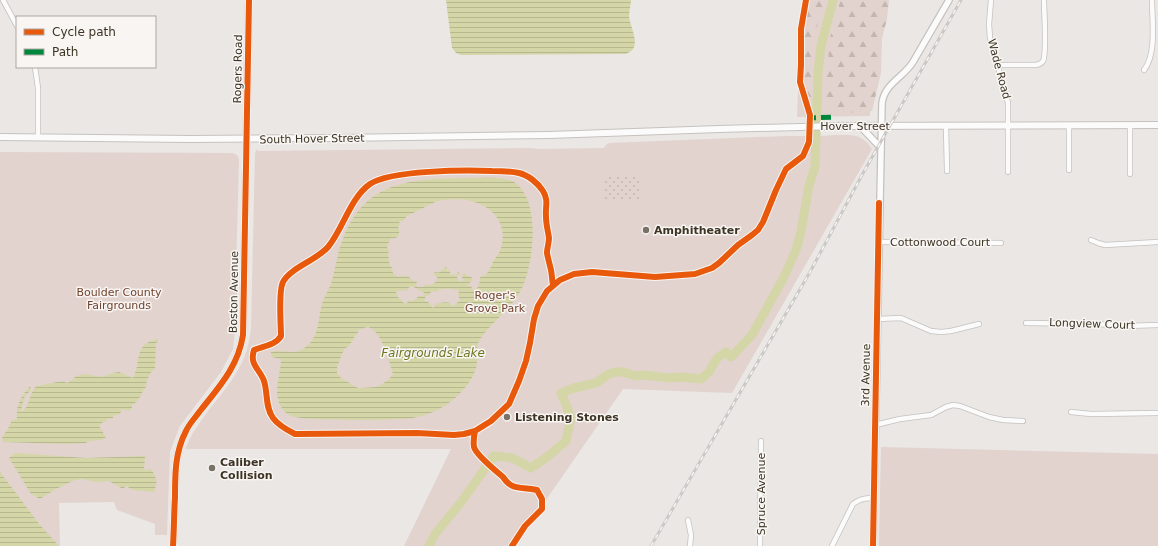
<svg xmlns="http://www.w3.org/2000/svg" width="1158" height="546" font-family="'DejaVu Sans',sans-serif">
<defs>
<pattern id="forest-firs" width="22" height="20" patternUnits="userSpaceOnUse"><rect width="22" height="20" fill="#e2d3ce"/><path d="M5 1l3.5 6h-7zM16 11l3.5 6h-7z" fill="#c3b6b1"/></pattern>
<pattern id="garden-dots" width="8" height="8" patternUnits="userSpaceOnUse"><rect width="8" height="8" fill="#e2d3ce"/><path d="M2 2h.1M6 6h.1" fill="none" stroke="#c3b6b1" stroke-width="1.8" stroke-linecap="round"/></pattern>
<pattern id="water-rules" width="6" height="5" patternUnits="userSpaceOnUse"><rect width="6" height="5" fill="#d4d6a7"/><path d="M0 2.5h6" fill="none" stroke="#b7b88f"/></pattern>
</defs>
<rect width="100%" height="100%" fill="#eae7e5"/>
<!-- green -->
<path fill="#e2d3ce" d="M806 0H871L870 116 797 117 798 93 801 74V29Z
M835 135C852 135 862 133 872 149L732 393 623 389 514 546H404L451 449H185C189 441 192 433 197 427 220 391 247 373 251 328L255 153 257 149 258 151 531 148 538 149 604 148 606 145 609 143 785 136H820Z
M0 152 233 153 237 155 239 159 236 270 238 303 233 349 221 372 180 426 170 452 167 535H155V524L117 510 114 502 59 503 60 546H0Z
M881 447 1158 454V546H879Z"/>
<!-- forest -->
<path fill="url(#forest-firs)" d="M808 0H826L814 34 813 73 811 100 803 83 804 64 803 42V23Z
M840 0H889L887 19 882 38 881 73 872 111 832 114 823 101 821 87 829 72 828 43 837 18Z"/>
<!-- garden -->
<path fill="url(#garden-dots)" d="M604 177H640V200H604Z"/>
<!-- water -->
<path fill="url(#water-rules)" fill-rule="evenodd" d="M446 0H631C631 5 629 11 629 16 630 28 644 49 625 54L461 55 456 53 452 48Z
M471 178C483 178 503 176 514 182 542 200 534 267 520 292 509 311 490 323 479 341 476 348 477 355 477 362 476 376 465 389 455 398 444 408 431 414 417 417 410 419 403 419 396 419 381 420 365 420 350 420 334 419 317 420 301 418 295 417 289 416 285 412 270 396 281 376 281 359L272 357 271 353V352C281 349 292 355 301 350 318 341 318 324 321 308 322 299 330 290 332 280 336 267 337 253 343 239 366 178 415 179 471 178ZM459 199C488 201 511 221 500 251 498 255 495 258 493 262 490 268 488 276 480 277V282L479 283 478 287 473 291 471 286H467L473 279 470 276H467L465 273 463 274 462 278 464 279 463 281H459L457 277 458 275 461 274 458 272 456 276 454 274 451 275 449 270 448 271H446L448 269 446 267 438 273 437 272 433 273 435 276 437 277V281L431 285H425L423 287H418L416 285 417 281H415L414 282 408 276 405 277 404 275 398 277 393 273 392 268 389 264C390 260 387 256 389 250L387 248 388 244 391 238H395C401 236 399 231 398 226L400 224 399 222 403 221 407 216 435 202 443 200ZM412 286 419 290 420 292 422 291 425 294 423 296H418L417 298 412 301 409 300 407 303H404L398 297 396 292 398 291 408 290V288ZM447 288 454 290 457 289 459 292 458 295 460 300 455 305 452 306 450 303C445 302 440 303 435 304L434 307 433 308 428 302 424 301 426 295 428 296 432 291 437 292 439 289H446ZM368 327C382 331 389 361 393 374L390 378 381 385 376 387 362 388H358L341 378 337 373V367L344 349 349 346 357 333H358V330L361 329 362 330 363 328Z
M158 339V342L156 343 155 368C150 372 146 381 146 387 140 394 141 400 132 405V408L129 411 122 409 120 414 113 416V419L108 418 105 422H103L99 426 106 437 102 440 90 441 85 443 68 444 3 442 2 437 8 429 12 420 17 419C15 406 22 395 30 386L31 390 25 396 21 410V412C28 408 28 402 31 395 32 392 34 389 36 386L63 381 67 383 71 381 76 376 85 374 102 377 113 373 119 372 133 378C135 374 136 370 137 366 140 349 141 343 158 339Z
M15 453 86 458 145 456 144 470 151 469C157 479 158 481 154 492L133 490 126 486 123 489 109 481 96 482 82 479 75 480 56 489 40 499 31 494 9 458Z
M0 472 40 525 59 546H0Z"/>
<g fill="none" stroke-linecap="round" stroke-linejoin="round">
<!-- river -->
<path stroke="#d4d6a7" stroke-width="9" d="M429 546 435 534 462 501 494 456 512 458 531 468 547 457 566 441 571 417 561 393 574 388 596 383 607 375 615 372H623L636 376 644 375 669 378 682 377 701 379 709 372 717 358 726 352 731 357 752 335 784 277 796 250 801 232 809 185 815 167 818 72 821 46 833 0"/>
<!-- minor casing -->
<g stroke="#c4c1be" stroke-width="6">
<path id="minor" d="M3 0 17 26
M991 0 989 24 990 38 1008 103V172
M997 65H1034C1038 65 1041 64 1043 61 1047 54 1044 11 1044 0
M35 67 38 88V137
M1144 70C1157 54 1152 19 1152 0
M1069 125V170
M946 126 947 171
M1130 174V125
M1091 240 1098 243 1105 245 1158 242
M879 242 1001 243
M877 319 901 318 931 331 941 332 951 331 979 324
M1026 323 1097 324 1125 326 1158 325
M1071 412 1091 414 1158 413
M875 425 900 419 931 415 946 407 953 405 960 406 989 417 1003 420 1023 421
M688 520 691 535 690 546
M760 546 761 441
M832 546 853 504C860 499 866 497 874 499"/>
</g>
<!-- tertiary casing -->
<g stroke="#c4c1be" stroke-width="8">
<path id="tertiary" d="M860 126 881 148
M173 546C174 530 174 513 175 497 175 474 175 452 186 431 189 424 195 418 200 411 219 387 238 367 243 335L249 0
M873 546 882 103C885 83 903 78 913 62L949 0"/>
</g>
<!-- secondary casing -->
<g stroke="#c5c2bf" stroke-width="8">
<path id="secondary" d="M0 137 190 139 337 138 549 135 719 129 838 126 1158 125"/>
</g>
<!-- minor -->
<use href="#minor" stroke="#fcfbfb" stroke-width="4.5"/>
<!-- tertiary -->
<use href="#tertiary" stroke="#fcfbfb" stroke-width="5.5"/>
<!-- secondary -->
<use href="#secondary" stroke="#fcfbfb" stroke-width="6"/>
<!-- rail casing -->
<g stroke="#cbc9c7" stroke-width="3">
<path id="rail" d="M651 546 810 272 862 175 961 0"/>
</g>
<!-- rail -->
<use href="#rail" stroke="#f8f5f3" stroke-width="1.5" stroke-dasharray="4.5" stroke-linecap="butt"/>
<!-- quiet -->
<path stroke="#00873e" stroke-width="5" stroke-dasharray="10 5" stroke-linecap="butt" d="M806 118 836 117"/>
<!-- cycleway casing -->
<g stroke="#f8f5f3" stroke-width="8">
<path id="cycleway" d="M553 285C552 280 552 275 551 270 550 265 548 259 547 253 547 248 549 243 549 238 548 231 546 224 546 217 545 206 549 201 543 191 538 183 528 175 519 173 510 171 501 171 492 171 465 170 391 170 370 184 350 198 343 229 328 247 317 260 290 268 283 282 278 292 281 324 281 336 276 345 263 346 254 350 249 365 260 369 264 381 268 393 265 407 273 418 278 425 287 430 295 434L417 433 454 435 464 434 475 431 491 421 509 404 519 381 526 361 530 343 534 319 538 306 547 291 560 280 574 274 592 272 655 277 695 274 712 268 719 263 738 245 752 235 758 230 763 222 776 190 786 169 803 156 809 142 810 115 800 82 801 65V29L806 0
M475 431C474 436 473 441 474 447 476 455 496 471 503 477 513 492 522 486 537 490L542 499V509L525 526 512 546
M173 546C174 530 174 513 175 497 175 474 175 452 186 431 189 424 195 418 200 411 219 387 238 367 243 335L249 0
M873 546 879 203"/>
</g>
<!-- cycleway -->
<use href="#cycleway" stroke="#e8590c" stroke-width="6"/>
</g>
<!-- markers -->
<g fill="#797267" stroke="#f8f5f3" stroke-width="1.5">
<circle cx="646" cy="230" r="4"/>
<circle cx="507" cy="417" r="4"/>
<circle cx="212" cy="468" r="4"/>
</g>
<g text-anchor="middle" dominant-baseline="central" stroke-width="3" stroke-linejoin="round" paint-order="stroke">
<!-- street labels -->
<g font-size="11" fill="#3c3323" stroke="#f8f5f3">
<text transform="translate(238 69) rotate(-89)">Rogers Road</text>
<text transform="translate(999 69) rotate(75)">Wade Road</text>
<text x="855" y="126">Hover Street</text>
<text transform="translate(312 139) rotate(-1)">South Hover Street</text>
<text x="940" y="242">Cottonwood Court</text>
<text transform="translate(234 292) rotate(-89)">Boston Avenue</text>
<text transform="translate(1092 324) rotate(2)">Longview Court</text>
<text transform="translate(866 375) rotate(-89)">3rd Avenue</text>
<text transform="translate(761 494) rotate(-90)">Spruce Avenue</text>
</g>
<!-- poi labels -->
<g font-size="11" font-weight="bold" fill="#3c3323" stroke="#f8f5f3" text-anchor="start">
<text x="654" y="230">Amphitheater</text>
<text x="515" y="417">Listening Stones</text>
<text x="220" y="462">Caliber<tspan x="220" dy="13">Collision</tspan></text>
</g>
<!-- park labels -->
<g font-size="11" fill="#71432f" stroke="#f8f5f3">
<text x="119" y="292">Boulder County<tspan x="119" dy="13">Fairgrounds</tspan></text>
<text x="495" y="295">Roger's<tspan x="495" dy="13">Grove Park</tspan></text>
</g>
<!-- water labels -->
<g font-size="12" font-style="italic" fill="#6e7620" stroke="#f8f5f3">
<text x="433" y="353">Fairgrounds Lake</text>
</g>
</g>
<!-- legend -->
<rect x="16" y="16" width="140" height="52" fill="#f8f5f3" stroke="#ada7a0"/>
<rect x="24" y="29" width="20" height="6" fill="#e8590c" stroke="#ada7a0"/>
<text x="52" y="36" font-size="12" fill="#3c3323">Cycle path</text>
<rect x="24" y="49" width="20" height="6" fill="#00873e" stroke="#ada7a0"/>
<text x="52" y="56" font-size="12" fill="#3c3323">Path</text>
</svg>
